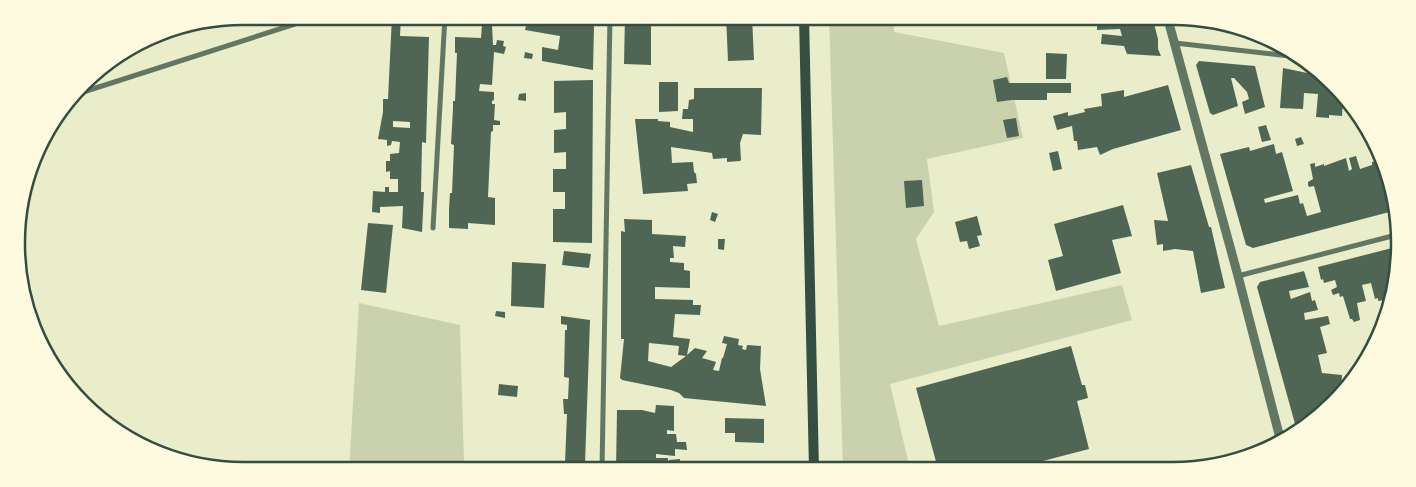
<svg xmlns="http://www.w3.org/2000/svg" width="1416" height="487" font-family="Mulish,sans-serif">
<rect width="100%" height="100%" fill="#e9edc9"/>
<!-- green -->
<path fill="#cad2ad" d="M829 16H893L894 32 1004 53 1023 138 927 159 934 212 916 239 939 326 1122 285 1132 320 890 384 910 469 843 470Z
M359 303 460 325 464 463 462 470 349 471Z"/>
<!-- building -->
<path fill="#4f6655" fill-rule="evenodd" d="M392 16H401L400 36 429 37 426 143 422 142 421 192H424L422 232 402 228 403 206 380 207V213L372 212 373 191 385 192V187H389V192H398V179H390V171L386 172V161H390V154L399 153 400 142 392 141 391 145 387 146V140L378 139 383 112V99H388ZM393 121 410 122V128L393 127Z
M410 16H429V21L410 20Z
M558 16 591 21 594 27 593 70 542 61V47L558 50 560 36 525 30 528 18 558 23Z
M625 16H651V65L624 64Z
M726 16H752L754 60 728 61Z
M1117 16H1152L1158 39V49L1161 56 1127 54 1124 46 1101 44 1102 34 1122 36 1120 29 1097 30V24H1102V21L1118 20Z
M482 25H492L493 45H496L497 40 504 41 503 46 506 47 504 54 494 52 492 85 480 84 479 91 494 92V100L492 101V104H495L494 120 500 121V125H493V131L491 132 488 197 495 198V225L468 223V229L449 228V209L450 193H452L454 145 451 144 453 109V101H455L457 53H455V37L481 38Z
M525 52 533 54 532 59 524 58Z
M1046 53 1067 54 1066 79H1046Z
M1199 61 1255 66 1265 107 1245 114 1242 102 1249 99 1247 92 1234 78H1231L1238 106 1213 115 1210 113 1196 65Z
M1283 68 1322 76 1343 100 1342 116 1329 115V118L1316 117 1318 94 1304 93 1303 109 1280 108Z
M1007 77 1009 83H1071V93H1047V100H1011L997 102 993 80Z
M593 80 592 243 553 242V209H565V192H553V169H566V152L554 153V130L566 129V112L554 113V81Z
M659 82H678V111L659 112Z
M1168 85 1181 130 1113 149 1100 155 1097 147 1078 150 1077 141H1074L1072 126 1057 130 1053 116 1068 112V116L1085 112 1084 109 1102 106 1101 94 1124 90V97Z
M694 88H762L761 135 743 134 740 143 741 160 740 161 727 162V158L713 159 712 153 671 147 672 163 693 162 694 172 696 174 697 183 687 184 688 191 643 194 635 119H658V121L670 122V127L693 132V119H682L683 109H688L689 100 694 99Z
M526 93V101L518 100 519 94Z
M1016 118 1019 136 1007 138 1003 120Z
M1266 125 1271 140 1262 142 1258 127Z
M1301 137 1304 144 1297 146 1295 139Z
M1274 144 1276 154 1282 152 1293 191 1264 199 1265 203 1298 195 1300 204 1303 203 1307 216 1321 212 1314 186 1309 187 1308 185V182L1313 179 1310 164 1315 163V167L1324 164V166L1346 158 1349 171 1352 169 1349 158 1356 156 1360 169 1372 165V162L1380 160 1397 210 1253 248 1246 245 1220 154 1249 147 1250 151Z
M1058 151 1062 169 1053 171 1049 153Z
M1191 165 1209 227H1211L1225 288 1201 293 1193 251 1175 249 1163 251V244L1157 245 1154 220 1168 221 1157 173Z
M922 180 924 206 906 208 904 181Z
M1123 205 1132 236 1112 240 1121 273 1056 291 1048 260 1063 256 1054 224Z
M712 212 718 214 715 222 710 220Z
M977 216 982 235 977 236 980 246 969 249 967 241 960 242 955 222Z
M624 219 652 220V234L686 236 685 247 673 246 674 258H670V262L684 263V270L690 271V288L655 287V299L693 300V305H701L700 315 675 314 673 337 690 339 687 355 695 348 707 351 702 358 716 362 713 370 719 371 722 358H723L727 344 722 343 724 336 739 339 738 345 743 346 742 349 746 350 747 345 761 346 760 369 766 406 684 398 679 393 671 390 622 380 620 378 624 339H621V231L625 232ZM649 343 679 346 678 355 686 356 671 367 648 361Z
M368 223 393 225 386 293 361 290Z
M718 239H725L724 250 718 249Z
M1396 247 1393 294 1384 296V300L1378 301V298L1375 299 1371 283 1362 285 1366 301 1357 303 1360 320 1354 322 1352 319H1350L1343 296 1340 297 1339 293 1333 295 1331 290 1337 287 1335 280 1324 283 1323 279 1321 280 1318 267Z
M564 251 591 254 589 268 562 265Z
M512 262 546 264 544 308 511 306Z
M1304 271 1309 287 1289 291 1290 296 1291 299 1310 292 1312 301 1315 300 1318 310 1304 313 1305 320 1328 316 1330 324 1320 327 1327 353 1318 355 1322 373 1342 375 1341 390H1342L1323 414 1297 431 1257 287 1260 282Z
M496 311 505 312V318L495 316Z
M561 316 590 320 585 464 565 463 567 414H564L563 399H568L569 378 564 377 565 330H567V325L561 324Z
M1071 346 1082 385H1085L1088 398 1077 401 1089 449 1012 469H938L916 388Z
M499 384 518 386 517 397 498 395Z
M656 405 674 406V431L667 430V434H676L677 442H686L687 450 675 449V456L656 454V458H668V468H672V470H616L617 410H642L655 413Z
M725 418 764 419V443L735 442V433H725Z
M680 459V467H669V460Z
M565 467H585V470H565Z"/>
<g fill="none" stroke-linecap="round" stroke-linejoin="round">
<!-- minor -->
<path stroke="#617663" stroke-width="5" d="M590 16 610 20
M1175 43 1299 57
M77 94 320 16
M433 228 445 16
M1238 276 1396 235
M602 470 610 16"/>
<!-- tertiary -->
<path stroke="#617663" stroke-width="9" d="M1167 16 1238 276 1281 442"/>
<!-- secondary -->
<path stroke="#344e41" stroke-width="10" d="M804 16 814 470"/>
</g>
<!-- crop -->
<path d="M0 0H1416V487H0ZM243 25H1173A218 218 0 0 1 1391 243V244A218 218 0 0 1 1173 462H243A218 218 0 0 1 25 244V243A218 218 0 0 1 243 25Z" fill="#fefae0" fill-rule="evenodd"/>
<path fill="none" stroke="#344e41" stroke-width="2.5" d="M243 25H1173A218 218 0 0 1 1391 243V244A218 218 0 0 1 1173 462H243A218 218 0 0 1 25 244V243A218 218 0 0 1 243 25Z"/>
</svg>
